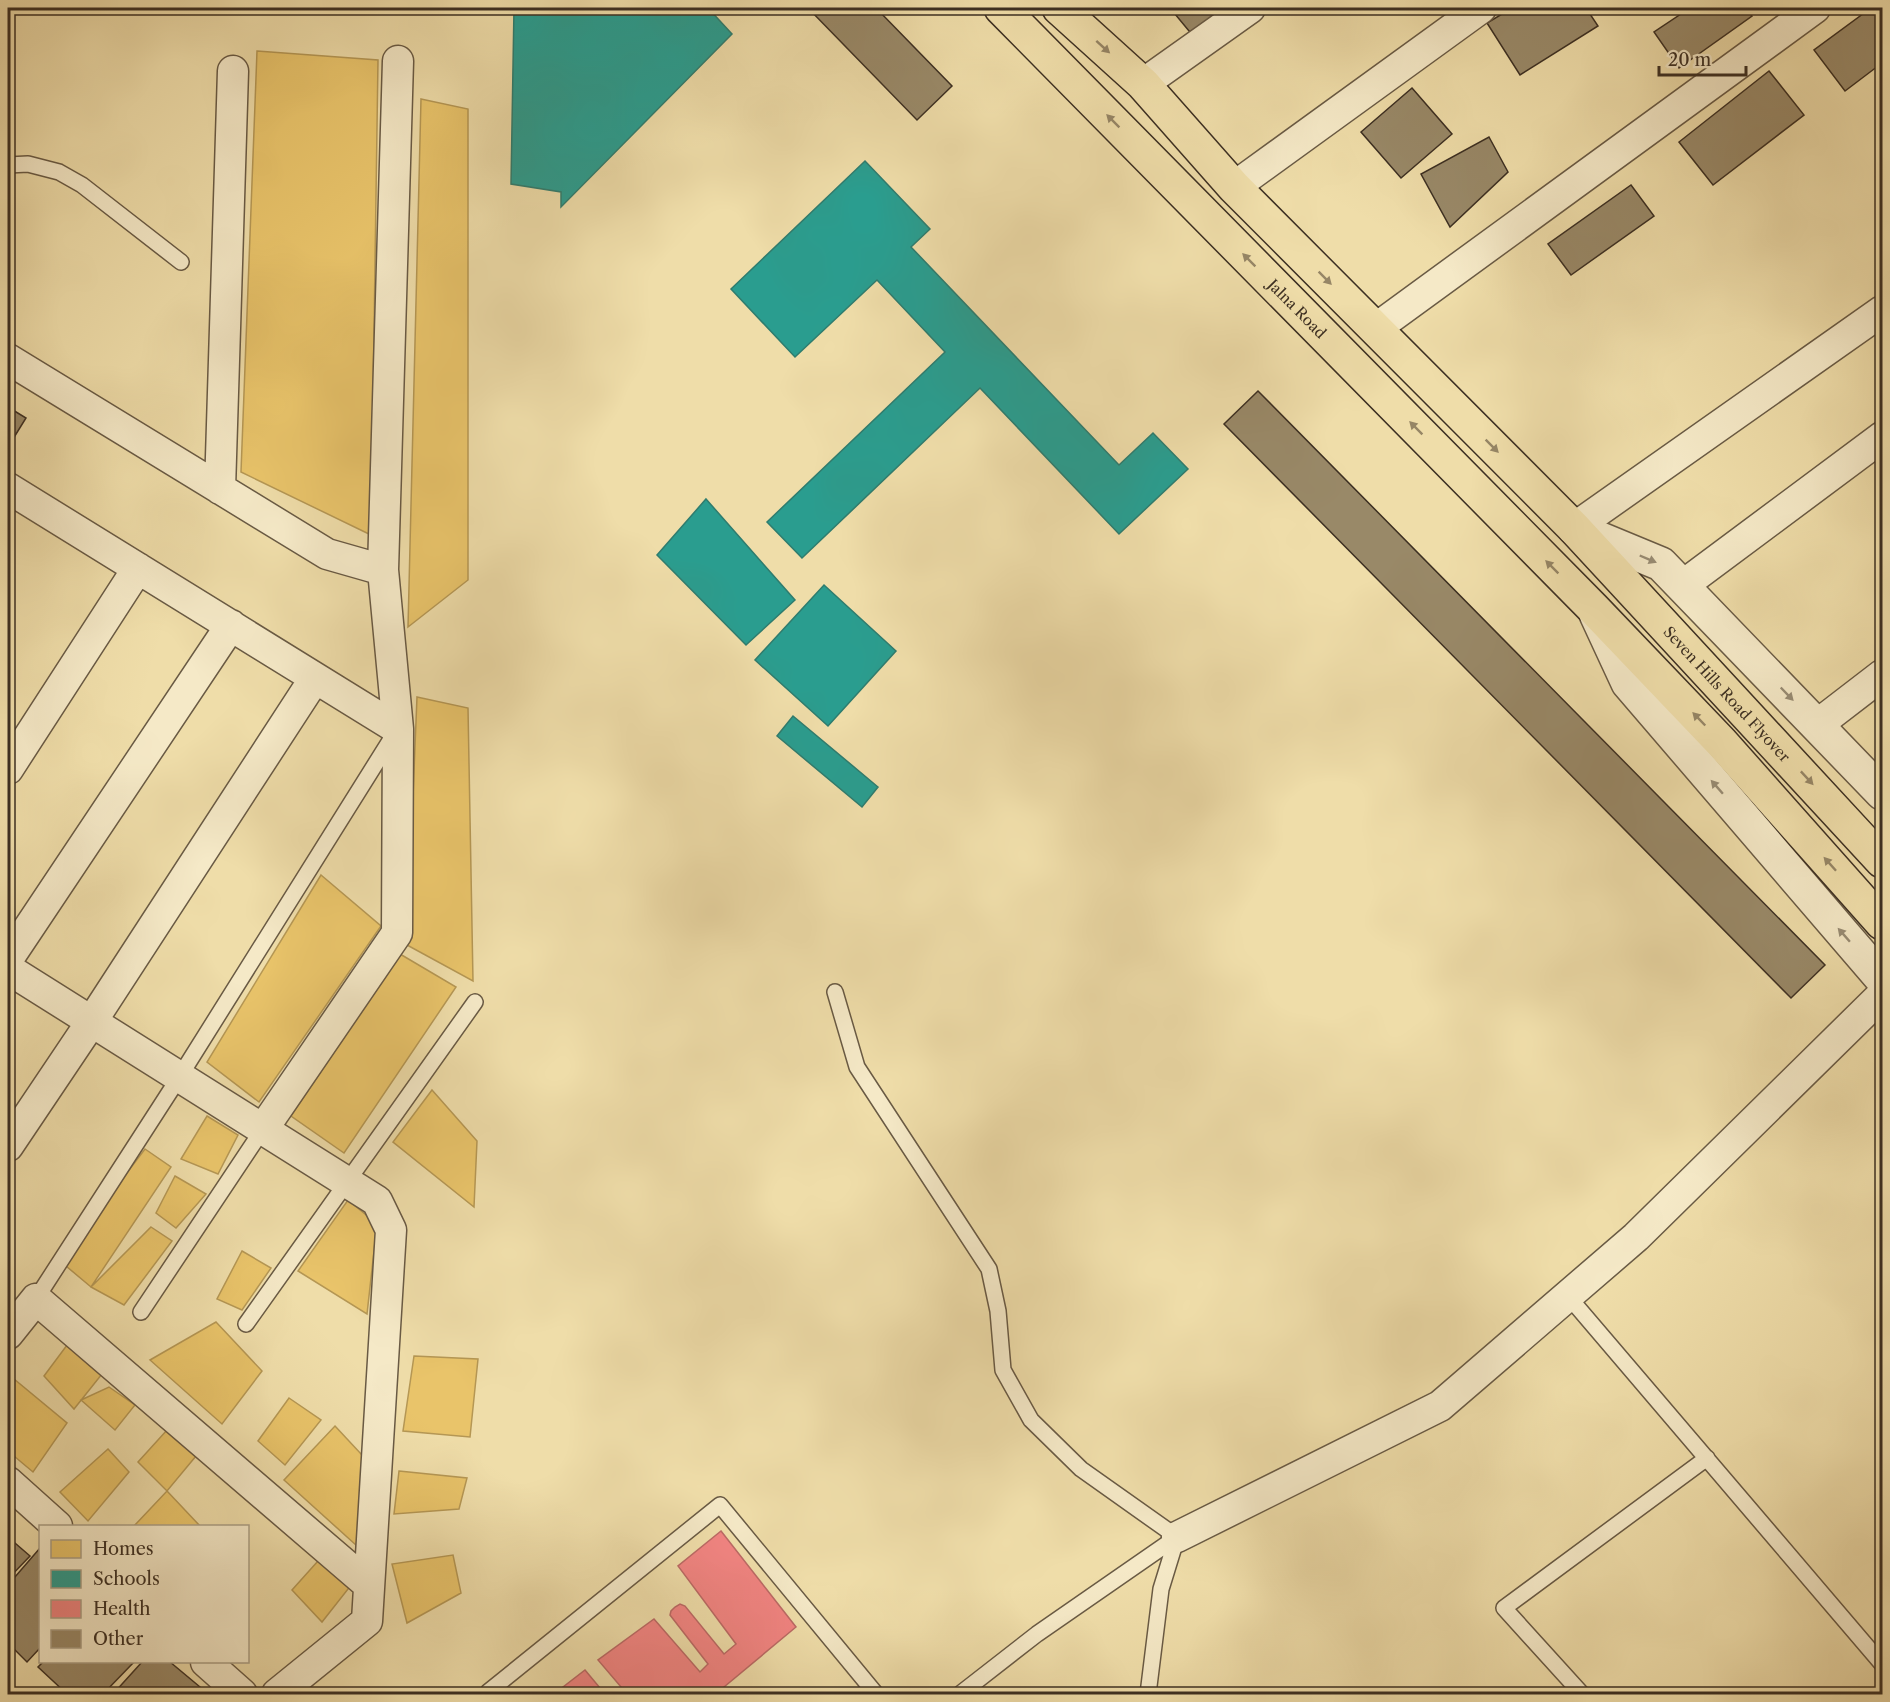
<svg xmlns="http://www.w3.org/2000/svg" width="1890" height="1702" font-family="'Libre Caslon Text',serif">
<rect width="100%" height="100%" fill="#efdda9"/>
<filter id="stains"><feTurbulence type="fractalNoise" baseFrequency=".00333" numOctaves="4"/><feColorMatrix values="0 0 0 0 .2 0 0 0 0 .09 0 0 0 0 .02 0 0 0 .5 -.17"/></filter>
<radialGradient id="worn" r=".72"><stop offset=".6" stop-color="#630" stop-opacity="0"/><stop offset="1" stop-color="#630" stop-opacity=".3"/></radialGradient>
<!-- homes -->
<path fill="#e9c46a" stroke="#b59754" stroke-width="1.5" d="M257 51 378 60 371 535 241 472Z
M421 99 468 109V580L408 627Z
M417 697 468 708 473 981 407 945Z
M321 875 381 926 259 1102 207 1062Z
M400 954 456 987 344 1153 291 1116Z
M432 1090 477 1141 474 1207 393 1142Z
M207 1116 238 1135 218 1174 181 1159Z
M145 1149 171 1167 91 1287 60 1261Z
M175 1176 206 1194 176 1228 156 1213Z
M348 1200 377 1224 367 1314 298 1271Z
M151 1227 172 1241 124 1305 91 1287Z
M242 1251 271 1268 242 1310 217 1299Z
M216 1322 262 1371 222 1424 150 1360Z
M76 1333 102 1374 74 1409 44 1376Z
M414 1356 478 1359 470 1437 403 1431Z
M8 1374 67 1423 33 1472 8 1451Z
M109 1387 135 1405 115 1430 81 1400Z
M289 1398 321 1420 285 1465 258 1441Z
M335 1426 362 1455 357 1546 284 1480Z
M167 1430 196 1456 167 1491 138 1462Z
M108 1449 129 1472 88 1521 60 1492Z
M399 1471 467 1478 459 1509 394 1514Z
M167 1491 200 1526H134Z
M453 1555 461 1593 407 1623 392 1564Z
M318 1561 352 1584 322 1622 292 1590Z"/>
<!-- schools -->
<path fill="#2a9d8f" stroke="#2f7c6e" stroke-width="1.5" d="M514 8H708L732 34 561 207V192L511 184Z
M865 161 930 229 911 247 1119 465 1153 433 1188 469 1119 534 980 388 802 558 767 522 945 352 877 280 795 357 731 289Z
M706 499 795 600 746 645 657 555Z
M824 585 896 651 828 726 755 660Z
M793 716 878 787 862 807 777 736Z"/>
<!-- health -->
<path fill="#f28482" stroke="#bb6a65" stroke-width="1.5" d="M721 1531 796 1627 718 1692 720 1694H627L598 1660 654 1619 700 1672 708 1664 670 1615 671 1611 675 1607 680 1604 685 1606 724 1654 736 1644 678 1566Z
M585 1670 605 1694H554Z"/>
<!-- building -->
<path fill="#998968" stroke="#3c2f22" stroke-width="1.5" d="M808 8H876L952 86 917 120Z
M1170 8H1235L1194 37Z
M1512 8H1586L1598 26 1520 75 1487 23Z
M1690 8H1746L1752 16 1679 68 1654 32Z
M1871 8H1878L1882 14V63L1845 91 1814 50Z
M1769 71 1804 115 1713 185 1679 142Z
M1412 88 1452 134 1401 178 1361 132Z
M1489 137 1508 172 1450 227 1421 174Z
M1631 185 1654 216 1571 275 1548 244Z
M1258 391 1825 965 1791 998 1224 424Z
M8 407 26 418 8 447Z
M8 1537 30 1556 8 1579Z
M40 1548V1648L27 1662 8 1643V1585Z
M43 1662H134L103 1694H67L38 1667Z
M142 1662H170L206 1692 204 1694H113Z"/>
<g fill="none" stroke-linecap="round" stroke-linejoin="round">
<!-- service casing -->
<g stroke="#695a44" stroke-width="18">
<path id="service" d="M8 165 28 164 59 172 82 185 181 262
M835 992 857 1067 989 1269 998 1311 1003 1370 1031 1420 1081 1469 1177 1537
M1568 1296 1882 1664
M36 1299 180 1076 393 736
M141 1312 263 1129
M246 1324 475 1002
M490 1694 488 1692 720 1505 876 1694
M960 1694 1037 1634 1177 1537
M1148 1694 1161 1589 1177 1537
M1582 1694 1504 1608 1707 1458"/>
</g>
<!-- minor casing -->
<g stroke="#695a44" stroke-width="33">
<path id="minor" d="M1143 84 1250 8
M1234 187 1481 8
M1375 329 1815 8
M8 359 327 554 383 570 398 61
M8 488 398 729
M220 489 233 71
M1574 528 1882 311
M1682 586 1882 437
M1817 725 1882 675
M8 769 138 568
M8 959 231 625
M8 969 377 1201 391 1230 367 1621 277 1694
M263 1129 397 933 398 729 383 570
M8 1146 92 1021 315 678
M8 1334 36 1299 369 1585
M8 1482 57 1526
M1177 1537 1440 1406 1636 1237 1882 995
M206 1662 242 1694"/>
</g>
<!-- tertiary casing -->
<g stroke="#695a44" stroke-width="36">
<path id="tertiary" d="M1574 528 1661 564 1882 793
M1596 614 1628 683 1882 979"/>
</g>
<!-- trunk casing -->
<g stroke="#3c2f22" stroke-width="36">
<g id="trunk">
<path id="s1" d="M1001 8 1594 609 1722 743 1882 923"/>
<path id="s2" d="M1059 8 1143 84 1234 187 1574 528 1882 861"/>
</g>
</g>
<!-- service -->
<use href="#service" stroke="#f5e9c7" stroke-width="15"/>
<!-- minor -->
<use href="#minor" stroke="#f5e9c7" stroke-width="30"/>
<!-- tertiary -->
<use href="#tertiary" stroke="#f5e9c7" stroke-width="33"/>
<!-- trunk -->
<use href="#trunk" stroke="#efdda9" stroke-width="33"/>
</g>
<!-- one-way arrows -->
<defs><path id="oneway-solid" d="M-6-.8H1V-3.2L6.5 0L1 3.2V.8H-6Z" transform="scale(1.5)"/></defs>
<g fill="#968666">
<use href="#oneway-solid" transform="translate(1103 47) rotate(42)"/>
<use href="#oneway-solid" transform="translate(1113 121) rotate(-135)"/>
<use href="#oneway-solid" transform="translate(1249 260) rotate(-135)"/>
<use href="#oneway-solid" transform="translate(1325 278) rotate(45)"/>
<use href="#oneway-solid" transform="translate(1416 428) rotate(-135)"/>
<use href="#oneway-solid" transform="translate(1492 446) rotate(45)"/>
<use href="#oneway-solid" transform="translate(1552 567) rotate(-135)"/>
<use href="#oneway-solid" transform="translate(1699 719) rotate(-134)"/>
<use href="#oneway-solid" transform="translate(1807 778) rotate(47)"/>
<use href="#oneway-solid" transform="translate(1830 864) rotate(-132)"/>
</g>
<g fill="#988c74">
<use href="#oneway-solid" transform="translate(1648 559) rotate(23)"/>
<use href="#oneway-solid" transform="translate(1787 694) rotate(46)"/>
<use href="#oneway-solid" transform="translate(1717 787) rotate(-131)"/>
<use href="#oneway-solid" transform="translate(1844 935) rotate(-131)"/>
</g>
<g text-anchor="middle" dominant-baseline="central" stroke-width="6" stroke-linejoin="round" paint-order="stroke">
<!-- street labels -->
<g font-size="15" fill="#3c2f22" stroke="#f5e9c7">
<text stroke="none"><textPath href="#s1" startOffset="422">Jalna Road</textPath></text>
<text stroke="none"><textPath href="#s2" startOffset="958">Seven Hills Road Flyover</textPath></text>
</g>
</g>
<!-- margin -->
<rect width="1890" height="1702" fill="none" stroke="#efdda9" stroke-width="30"/>
<rect x="9" y="9" width="1872" height="1684" fill="none" stroke="#3c2f22" stroke-width="3"/>
<rect x="15" y="15" width="1860" height="1672" fill="none" stroke="#3c2f22" stroke-width="1.5"/>
<!-- legend -->
<rect x="39" y="1525" width="210" height="138" fill="#f5e9c7" stroke="#ab9f85" stroke-width="1.5"/>
<rect x="51" y="1540" width="30" height="18" fill="#e9c46a" stroke="#ab9f85" stroke-width="1.5"/>
<text x="93" y="1555" font-size="18" fill="#3c2f22">Homes</text>
<rect x="51" y="1570" width="30" height="18" fill="#2a9d8f" stroke="#ab9f85" stroke-width="1.5"/>
<text x="93" y="1585" font-size="18" fill="#3c2f22">Schools</text>
<rect x="51" y="1600" width="30" height="18" fill="#f28482" stroke="#ab9f85" stroke-width="1.5"/>
<text x="93" y="1615" font-size="18" fill="#3c2f22">Health</text>
<rect x="51" y="1630" width="30" height="18" fill="#998968" stroke="#ab9f85" stroke-width="1.5"/>
<text x="93" y="1645" font-size="18" fill="#3c2f22">Other</text>
<!-- scale -->
<path d="M1659 66v9h87v-9" fill="none" stroke="#3c2f22" stroke-width="3"/>
<text x="1668" y="66" font-size="18" fill="#3c2f22" stroke="#f5e9c7" stroke-width="4.5" paint-order="stroke">20 m</text>
<rect width="100%" height="100%" filter="url(#stains)"/>
<rect width="100%" height="100%" fill="url(#worn)"/>
</svg>
